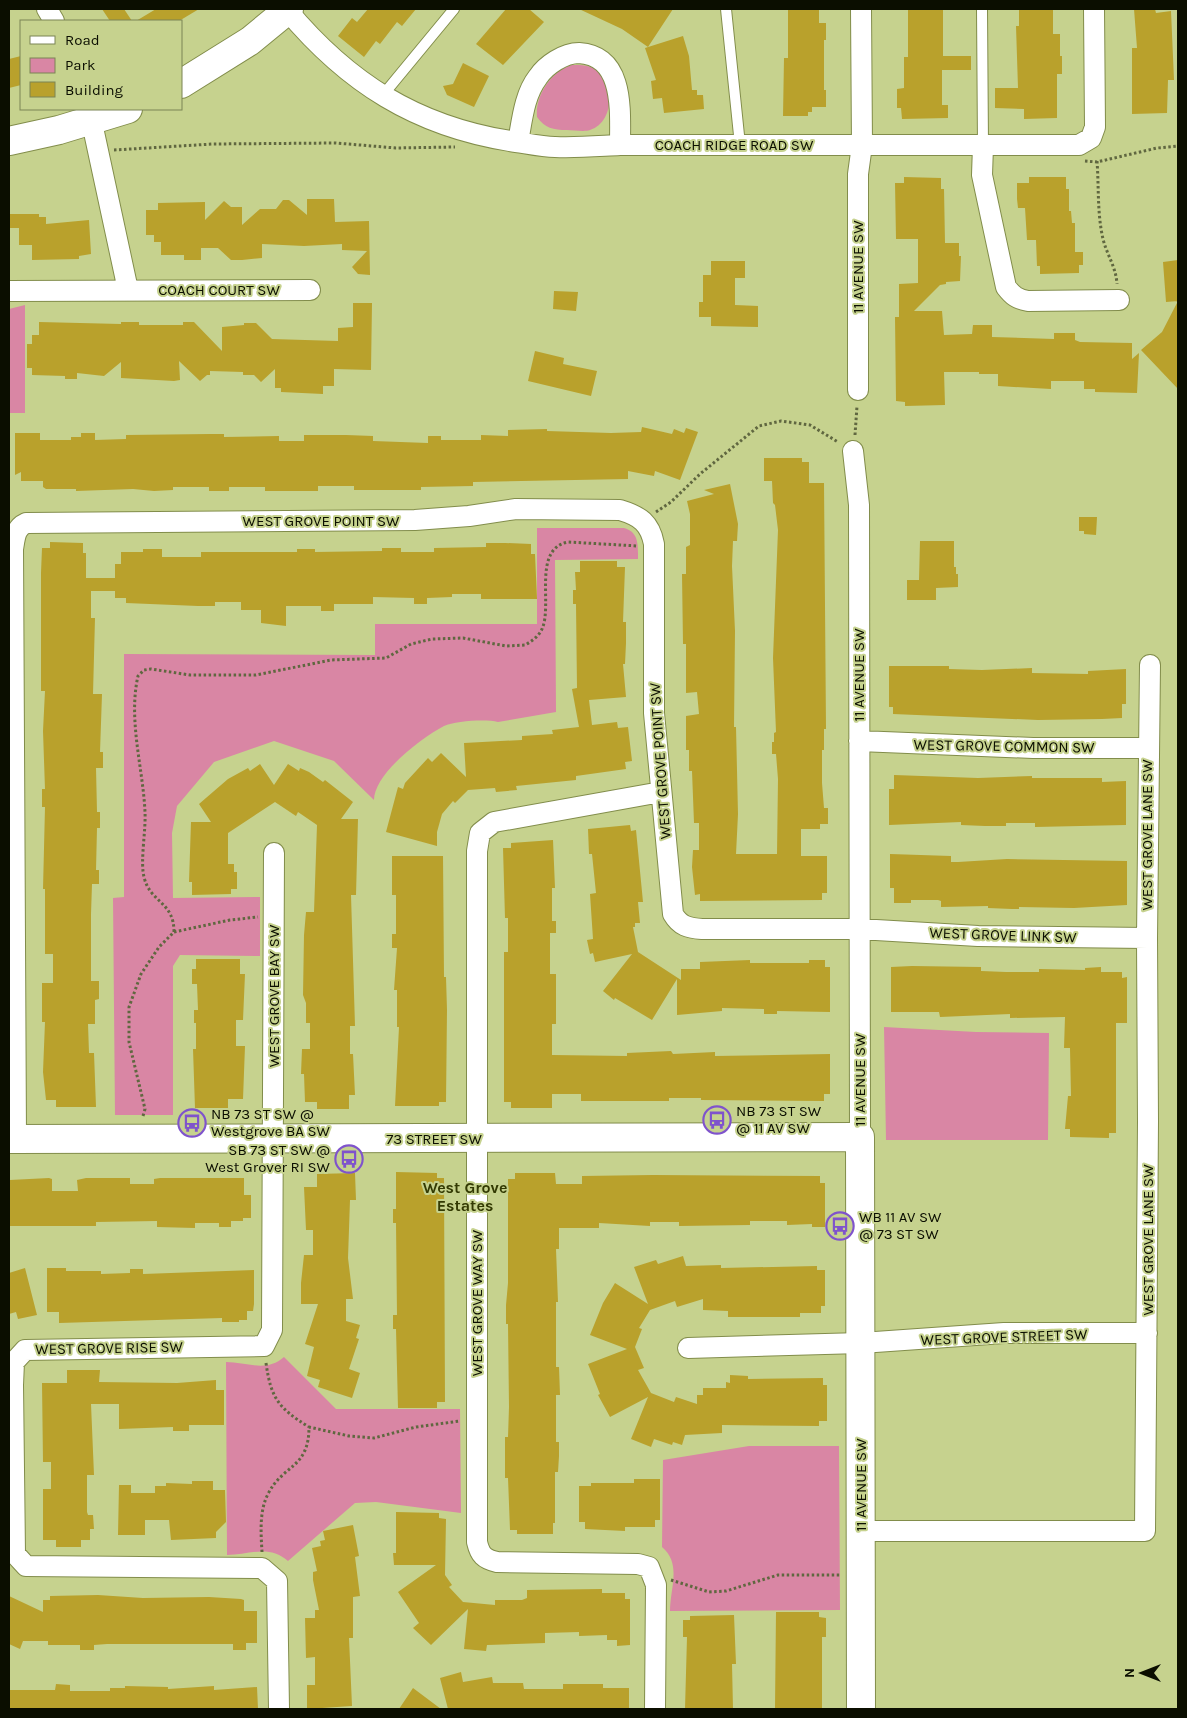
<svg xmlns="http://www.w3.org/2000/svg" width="1187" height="1718" font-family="Karla,sans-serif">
<rect width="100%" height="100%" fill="#c6d28e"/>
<!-- green -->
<path fill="#d986a4" d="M572 65C581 65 591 65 598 71 615 85 614 122 590 130 584 132 574 130 567 130 553 130 545 128 537 117 535 96 551 71 572 65Z
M25 305V413H9V309Z
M537 528H624C639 532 638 545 638 559L555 560 556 712 498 722C486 719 455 721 444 726 421 738 374 774 374 800L334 761 274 741 214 762 177 806 172 833 173 898 260 897V956L180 955 173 966V1115H115L113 898 124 897V654L375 655V624H537Z
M884 1027 976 1032 1049 1033 1048 1140H886Z
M284 1357 336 1409H460L461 1513 376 1502 355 1503 288 1561C269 1544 249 1555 227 1555L226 1362C247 1362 266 1373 284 1357Z
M749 1446H839L840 1610 670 1611C670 1588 682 1564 662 1547L663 1460Z"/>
<!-- building -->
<path fill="#b9a12c" d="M102 9H124L132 21H110Z
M156 9H199L179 21H136Z
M368 9H416L402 26 397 22 380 44 376 41 364 57 338 36 352 18 357 22Z
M506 9H529L544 22 503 65 476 44Z
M579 9H673L648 47 622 29Z
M788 9H819V23H826V40H824V90H826V107H812V112H808V116H783L784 58H788Z
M908 9H943V56H971V70H942V105H948V118L902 119 901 108H897V89L904 88V57H908Z
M1019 9H1053V34H1060V56H1062V74H1057V118L1024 119V109L995 108V88H1018L1016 26H1019Z
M1134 9H1155L1156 13 1171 11 1174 80H1168L1167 113 1132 114V48H1137Z
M683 36 689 56 692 90H697V95H703L704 109 664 113 662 98 653 99 651 81 656 80 645 48Z
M21 56V85L9 88V59Z
M463 63 489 76 474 107 447 95 443 86 453 84Z
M904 177 941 178V189H944L945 243H959V256H961L960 281 946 282V284L940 285 914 311H942L944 335 972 334 973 325H992V337L1054 339V333H1075V340L1080 342 1132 343V359L1139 353 1137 393 1095 392V389H1084V381H1051V389L998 386V374H979V372H944L945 405 905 406V402L896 401 895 317H899V284L918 283V239H896L895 183H904Z
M1029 177H1066V189H1069V211H1071L1072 223H1075V252H1083V265H1079V273L1040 274V266H1037L1036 240H1027L1025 208H1018L1017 199V183H1029Z
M307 199H334L335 222 369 221 370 275 358 274 352 267 367 251 342 250V244L304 246 262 244V258L242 260H231L218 248H201V260H184V255H161V242H154V235H146V210H158V203L205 202V220L224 201 231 207H242V225L260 209H276L283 200H289L307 215Z
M9 214H39V217H46V224L89 220 91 254 79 256V259L32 260V245H19V228H9Z
M1178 260V389L1141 350 1162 332 1178 301 1166 302 1163 262Z
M711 261H745V278H735V305L758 306V327L711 326V317H699V302H703V275H711Z
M554 291 578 292 576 311 553 309Z
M353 303H372L371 370 334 369V386H323V394L281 392V388H275V369L261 382 254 375H243V372L210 371V375H207L200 381 179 361 180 380 174 381 121 378V362L104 376 77 373V379H65V376L32 375V368H27V344H32V335H39V322L121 324V322H139V325H183V322H194L222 351V327L244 325V323H256L272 339 338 341V328L353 327Z
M535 351 564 358 563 364 597 371 591 396 528 381Z
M642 427 672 434 674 429 684 433 686 428 698 432 680 480 655 471 654 476 628 471V479L473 482V486L421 487V490H354V486H318V491H265V487H229V491H209V487H173V490L154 491 133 489 76 491V489H46L43 487V481H21V472L15 475V433H40V440H71V437H81V433H95V440L126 439V435L210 434H224V437L279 436V441H304V435H346L373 436V441L428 443V436H441V440H481V435L508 436V430L547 429V431L611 433 641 432Z
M764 458H802V462H809V483H824L826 729H824V750H822V783L824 808H828V824H820V829H801V856H827V893H822V900L700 901V894L695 895 692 867 693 850H699V823H694L692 771H689V750H686V716L699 714 697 692 686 693V644H683L682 574H686V547L690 545V514L687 501 714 494 704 490 730 484 738 524 737 541H733L732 566 735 631 734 727H736L738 814 736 854H777L778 779 776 754H772V742H774V733L776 732 773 658 778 530 775 505 773 503 772 481H764Z
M1079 517H1097L1096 535 1084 534V531H1079Z
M920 541H954V567H956V574H958V587L936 588V600H907V580H919Z
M50 542 83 543V553H86V578H115V564H121V552H143V549H162V557H201V552H297V549H315V552L382 551V548H401V552H434V548L486 547V543H505L531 544V554H535L537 599H481V594H452V597L427 598V604H414V598L373 597V604H334V611H321V606H286V626L261 623V610H241V602H215V606H198L126 603V598H115V591H91V618H95L93 694H102L100 752H103V768H96L97 812H100V828H97L96 870H99V884H92L91 914V981H99V999L95 1000V1024H88L89 1053H94L96 1107H56V1100H46L43 1072 45 1022H42V983H53V954H45V889H43L45 807H42V789H45L43 731 45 691H41V573L42 548H50Z
M580 561H617V567H625L623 622H626V643L625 664H623L626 697 589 700 592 725 617 722 618 728 628 727 632 761 625 762 626 769 576 776V780L516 786 517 790 496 792 495 788 468 790 455 803 453 801 442 814 437 832V846L386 832 398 787 403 789 405 783 428 758 432 762 441 753 466 777 464 743 522 740V736L553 734 552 730 579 727 572 689 577 688 576 604H573V590H576L575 572H580Z
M889 666H949V669L982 670 1032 668V673L1088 674V671L1126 669V704H1122V718L1102 719 1038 720 893 714V707H889Z
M260 764 274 785 288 764 299 771 300 768 309 772 323 782 325 780 353 802 341 819H358L356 895H351L355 1026H350V1054H353L355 1095H349V1109H317V1102H305L304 1074H301L302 1049H310V1023H306V1003L303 995 304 935 306 912H314L317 825 298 812 296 816 275 802 228 833V864H234V872H237V889H231V894L192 895V882H189L191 822H211L199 804 228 779 248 768 250 771Z
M894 775 978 778 1032 776V778H1102V782L1126 781V825L1035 827V823H1006V826H985L961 825V822L889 825V789H894Z
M630 825 631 831 636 830 643 902H638L640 923H635V927H633L638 952 681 980V969H700V962L750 960V963H809V960H825V967H830V1012L777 1011V1014H764V1009L722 1008V1011L677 1015V979L652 1020 615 998 614 1000 603 991 632 954 595 962 593 953 590 954 587 940 593 939 590 894 596 893 592 854H589L588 829Z
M553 840 555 888H552V921H556V933H550V974H556V1024H552V1055L627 1056V1053L671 1051 673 1054 715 1052V1056L830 1054V1094H824V1101L701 1100V1098H669V1101H581V1094H552V1108H511V1102H504V952H508V918H505L503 848H511V843Z
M890 854 951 856V862H958L1007 859 1127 861V905L1074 908 1019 907V909H1012L988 908V906L941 907V901L938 900H911V903H894V888H890Z
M392 856H443L444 977H446L447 1010 446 1102H439V1106H395L399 1027H397V990H394L397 948H392V934H396V895H392Z
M196 959H240V974H245L243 1020H236V1046H245L243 1099H228V1108H195L193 1049H196V1023H194V1010H198L197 984H192V969H196Z
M912 966 981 967V971L1006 972H1039V969L1085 970V968L1101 967V972H1122V978L1127 977V1023H1116V1133H1109V1138L1070 1137V1129H1065L1068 1096H1071L1070 1048H1064L1065 1017 1010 1018V1014L940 1017 939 1012H891V967Z
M396 1172 437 1173V1178H444L445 1402H437V1408H398L396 1329H393V1315H397L396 1223H393V1209H396Z
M355 1173 356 1200H350L348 1258 353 1299H346V1321L360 1325 356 1338 359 1339 349 1369 360 1373 352 1398 318 1387 320 1380 307 1376 314 1347 305 1344 318 1304H301V1283L304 1255H313V1230H306L304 1187H317V1174Z
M515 1173H555L556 1184H582V1176L653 1175 820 1176V1183H825V1227H812V1224L787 1225V1221H750V1225L679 1226V1222H650V1226L599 1223V1228H559V1249H556L558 1302H556V1367H559L560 1395H556V1442H559V1456L558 1472H555V1523H553V1534H517V1530H510L508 1478H505V1437H508L509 1407 508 1324H506V1305L508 1283V1179H515Z
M49 1178 52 1179V1191H78L77 1180 86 1178H130V1184H154V1179L160 1178H244V1195H251V1218H243V1221H231V1227H219V1223H195V1228L157 1227V1221L96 1222V1226H9L10 1180Z
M683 1256 686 1266 721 1265V1268L817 1266V1270H825V1306H821V1313H800V1317H728V1311L703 1310V1299L677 1307 675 1301 650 1310 639 1328 642 1329 635 1347 644 1368 638 1370 651 1393 674 1402 676 1397 697 1404V1395H703V1388H726V1382L730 1383V1375L748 1376V1379L823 1378V1385H827V1421H819V1426L722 1425V1433L685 1435 682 1445 673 1442 672 1445 654 1439 651 1447 631 1439 648 1397 610 1417 598 1395 600 1394 588 1364 627 1349 590 1335 603 1303 615 1283 648 1304 634 1267 656 1260 658 1264Z
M25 1268 37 1315 18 1319 16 1312 9 1314V1273Z
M47 1268H66V1271H101V1274L130 1273V1269H143V1274L254 1270V1304L253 1311H247V1320H239V1322H222V1318L59 1323V1312H47Z
M67 1370H100L99 1382 177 1383 216 1380V1390H224V1425H189V1431H173V1427L119 1429V1404H91L94 1475H87V1512L88 1515H93L94 1529H90V1540H81V1547H56V1540H43V1489H51V1462H43L42 1383H67Z
M634 1479H660V1520H655V1527H625V1531L585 1529V1522H579V1486H591V1483H634Z
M192 1481H213V1490H225L226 1522 216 1532V1538L171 1540 169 1520H145V1535H118L119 1485H131V1493H155V1486H166V1483L192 1484Z
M396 1512 439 1513V1518L446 1519 445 1575 452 1585 449 1587 463 1602 495 1605V1600H522L527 1598V1590L602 1589V1593H625V1599H630V1645L617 1646V1640H607V1635L579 1636V1632L545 1633V1643L487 1645 486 1651 464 1649 468 1609 431 1645 413 1628 419 1623 398 1592 436 1565H394L393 1553H396Z
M353 1525 359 1556 355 1557 360 1596 353 1597V1638H349L352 1706 307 1709V1685H315V1657L306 1658 305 1618H315V1610H319L313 1580V1572L317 1571 312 1548 321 1546 320 1541 325 1540 323 1531Z
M98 1595 143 1598 209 1597 241 1599 244 1600V1611H257V1643H246V1650H233V1644H107L94 1645V1650H80V1645H48V1641H23L20 1649 9 1644V1596L43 1612V1600H50V1596Z
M776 1612H819V1617L826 1618V1637H822V1709L775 1708Z
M734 1615 736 1664H732L733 1709H685L687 1637H683V1620H690V1616Z
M461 1672 463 1682 492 1677 493 1683H523L524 1689H563V1684H603V1688H629V1709H448L440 1678Z
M56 1684 70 1685V1691H110V1688H125V1686L168 1687V1689L214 1686V1690L257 1687 258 1709H9V1690H55Z
M413 1688 441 1709H399Z"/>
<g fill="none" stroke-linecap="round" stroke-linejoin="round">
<!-- lane casing -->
<g stroke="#828d4b" stroke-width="12">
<path id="lane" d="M726 9 740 145
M982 9 983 146
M383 95 454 9"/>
</g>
<!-- street casing -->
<g stroke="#828d4b" stroke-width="22">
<path id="street" d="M47 9 54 21
M287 10C348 83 416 126 510 141 525 143 541 147 555 147 577 148 599 146 620 145H1079L1091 138 1095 127 1094 9
M89 109 128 290
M518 142C522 121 524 95 538 77 546 65 564 53 579 53 625 56 620 111 620 145
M983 146 982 175 1006 287C1013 296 1017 299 1028 301L1119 300
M9 291 310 290
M858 390V174L862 145 861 9
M853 451 859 505 860 1137
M859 741 1033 748H1148
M274 853 272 1330 264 1346 25 1350 14 1362 13 1385 15 1554 26 1566 262 1568 277 1581 279 1709
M16 1139 13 549C15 538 15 528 26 523L415 520 469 516 516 509 620 510C640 516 650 523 654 544V713L673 914C680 926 688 928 702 929H859L978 936 1147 938
M688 1348 861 1343 1004 1333H1147
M861 1531H1145L1148 1121 1147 938 1150 665
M655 1709 656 1585 649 1567 638 1564 497 1562C484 1559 480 1555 477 1542V851L480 833 494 822 661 792"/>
</g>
<!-- secondary casing -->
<g stroke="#828d4b" stroke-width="30">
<path id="secondary" d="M181 84 250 41 289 9
M9 141 59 130 128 109
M9 1139 860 1137 861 1709"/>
</g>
<!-- path -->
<path stroke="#606740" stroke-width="3" stroke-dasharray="2.5 2.5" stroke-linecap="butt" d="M114 150 213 144 336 143 396 148 455 147
M1085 161 1097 162 1157 148 1178 146
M1097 161C1099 187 1097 213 1103 239 1107 255 1116 267 1117 284
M855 435 857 406
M656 512 671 502 700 474 759 426 781 421 810 425 838 442
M174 932 230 920 258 917
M143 1116 145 1109 129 1042V1007L141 974 159 947 174 932C174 901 150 903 144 877 140 861 146 831 145 812 143 768 128 720 138 676L144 670 151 669 190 675H256L331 660 386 658 411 644 432 639 463 638 506 646 525 645C532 641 539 636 542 629 553 605 532 549 568 542L638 546
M266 1363C271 1398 278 1408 309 1427
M262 1552C261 1534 259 1511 268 1494 283 1464 309 1469 309 1427L349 1436 374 1438 416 1427 460 1421
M671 1580 709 1592 726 1591 778 1575H841"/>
<!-- lane -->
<use href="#lane" stroke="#fff" stroke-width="10"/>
<!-- street -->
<use href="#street" stroke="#fff" stroke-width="20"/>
<!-- secondary -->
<use href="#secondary" stroke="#fff" stroke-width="28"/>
</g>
<!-- icons -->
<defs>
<g id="bus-ring" transform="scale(1.4375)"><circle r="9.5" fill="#c6d28e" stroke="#7f53cc" stroke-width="1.5"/><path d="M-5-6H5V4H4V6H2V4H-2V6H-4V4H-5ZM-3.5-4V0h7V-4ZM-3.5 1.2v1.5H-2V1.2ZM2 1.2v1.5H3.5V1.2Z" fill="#7f53cc"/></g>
</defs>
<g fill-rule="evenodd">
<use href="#bus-ring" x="717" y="1120"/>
<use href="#bus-ring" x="192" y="1123"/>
<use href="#bus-ring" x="349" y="1159"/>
<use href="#bus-ring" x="840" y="1226"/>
</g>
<g text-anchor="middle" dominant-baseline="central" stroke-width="4" stroke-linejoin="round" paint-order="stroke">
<!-- street labels -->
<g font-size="15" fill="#0b0e00" stroke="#c6d28e">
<text x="734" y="145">COACH RIDGE ROAD SW</text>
<text transform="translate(858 267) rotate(-90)">11 AVENUE SW</text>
<text x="219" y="290">COACH COURT SW</text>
<text x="321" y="521">WEST GROVE POINT SW</text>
<text transform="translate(859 675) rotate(-90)">11 AVENUE SW</text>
<text transform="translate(1004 746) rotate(1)">WEST GROVE COMMON SW</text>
<text transform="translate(660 761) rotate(-94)">WEST GROVE POINT SW</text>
<text transform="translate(1147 835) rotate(-90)">WEST GROVE LANE SW</text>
<text transform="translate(1003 935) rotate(2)">WEST GROVE LINK SW</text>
<text transform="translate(274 996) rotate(-90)">WEST GROVE BAY SW</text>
<text transform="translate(860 1080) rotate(-90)">11 AVENUE SW</text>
<text x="434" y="1139">73 STREET SW</text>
<text transform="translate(1148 1240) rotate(-90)">WEST GROVE LANE SW</text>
<text transform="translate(477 1303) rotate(-90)">WEST GROVE WAY SW</text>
<text transform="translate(1004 1337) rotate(-2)">WEST GROVE STREET SW</text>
<text transform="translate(109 1348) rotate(-1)">WEST GROVE RISE SW</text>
<text transform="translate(861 1485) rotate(-90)">11 AVENUE SW</text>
</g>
<!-- poi labels -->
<g font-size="15" fill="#0b0e00" stroke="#c6d28e" text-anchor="start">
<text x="736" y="1111">NB 73 ST SW<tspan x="736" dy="17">@ 11 AV SW</tspan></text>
<text x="211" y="1114">NB 73 ST SW @<tspan x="211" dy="17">Westgrove BA SW</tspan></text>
<text x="330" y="1150" text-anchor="end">SB 73 ST SW @<tspan x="330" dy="17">West Grover RI SW</tspan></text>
<text x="859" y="1217">WB 11 AV SW<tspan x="859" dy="17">@ 73 ST SW</tspan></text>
</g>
<!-- neighbourhood labels -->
<g font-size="16" font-weight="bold" fill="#333a03" stroke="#c6d28e">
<text x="465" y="1187">West Grove<tspan x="465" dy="18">Estates</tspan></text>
</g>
</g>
<!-- border -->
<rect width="1187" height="1718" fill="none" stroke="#0b0e00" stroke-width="20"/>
<!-- legend -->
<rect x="20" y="20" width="162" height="90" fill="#c6d28e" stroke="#7b8455"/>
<rect x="30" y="36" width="25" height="8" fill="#ffffff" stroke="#7b8455"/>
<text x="65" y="45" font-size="15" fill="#0b0e00">Road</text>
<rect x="30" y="58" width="25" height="15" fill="#d986a4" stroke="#7b8455"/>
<text x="65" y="70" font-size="15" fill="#0b0e00">Park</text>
<rect x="30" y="82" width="25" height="15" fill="#b9a12c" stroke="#7b8455"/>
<text x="65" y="95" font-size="15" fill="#0b0e00">Building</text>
<!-- north arrow -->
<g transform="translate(1142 1673) rotate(270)" stroke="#c6d28e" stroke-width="4" paint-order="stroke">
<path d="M0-4L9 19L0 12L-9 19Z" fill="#0b0e00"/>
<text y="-8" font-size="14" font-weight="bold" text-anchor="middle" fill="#0b0e00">N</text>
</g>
</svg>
